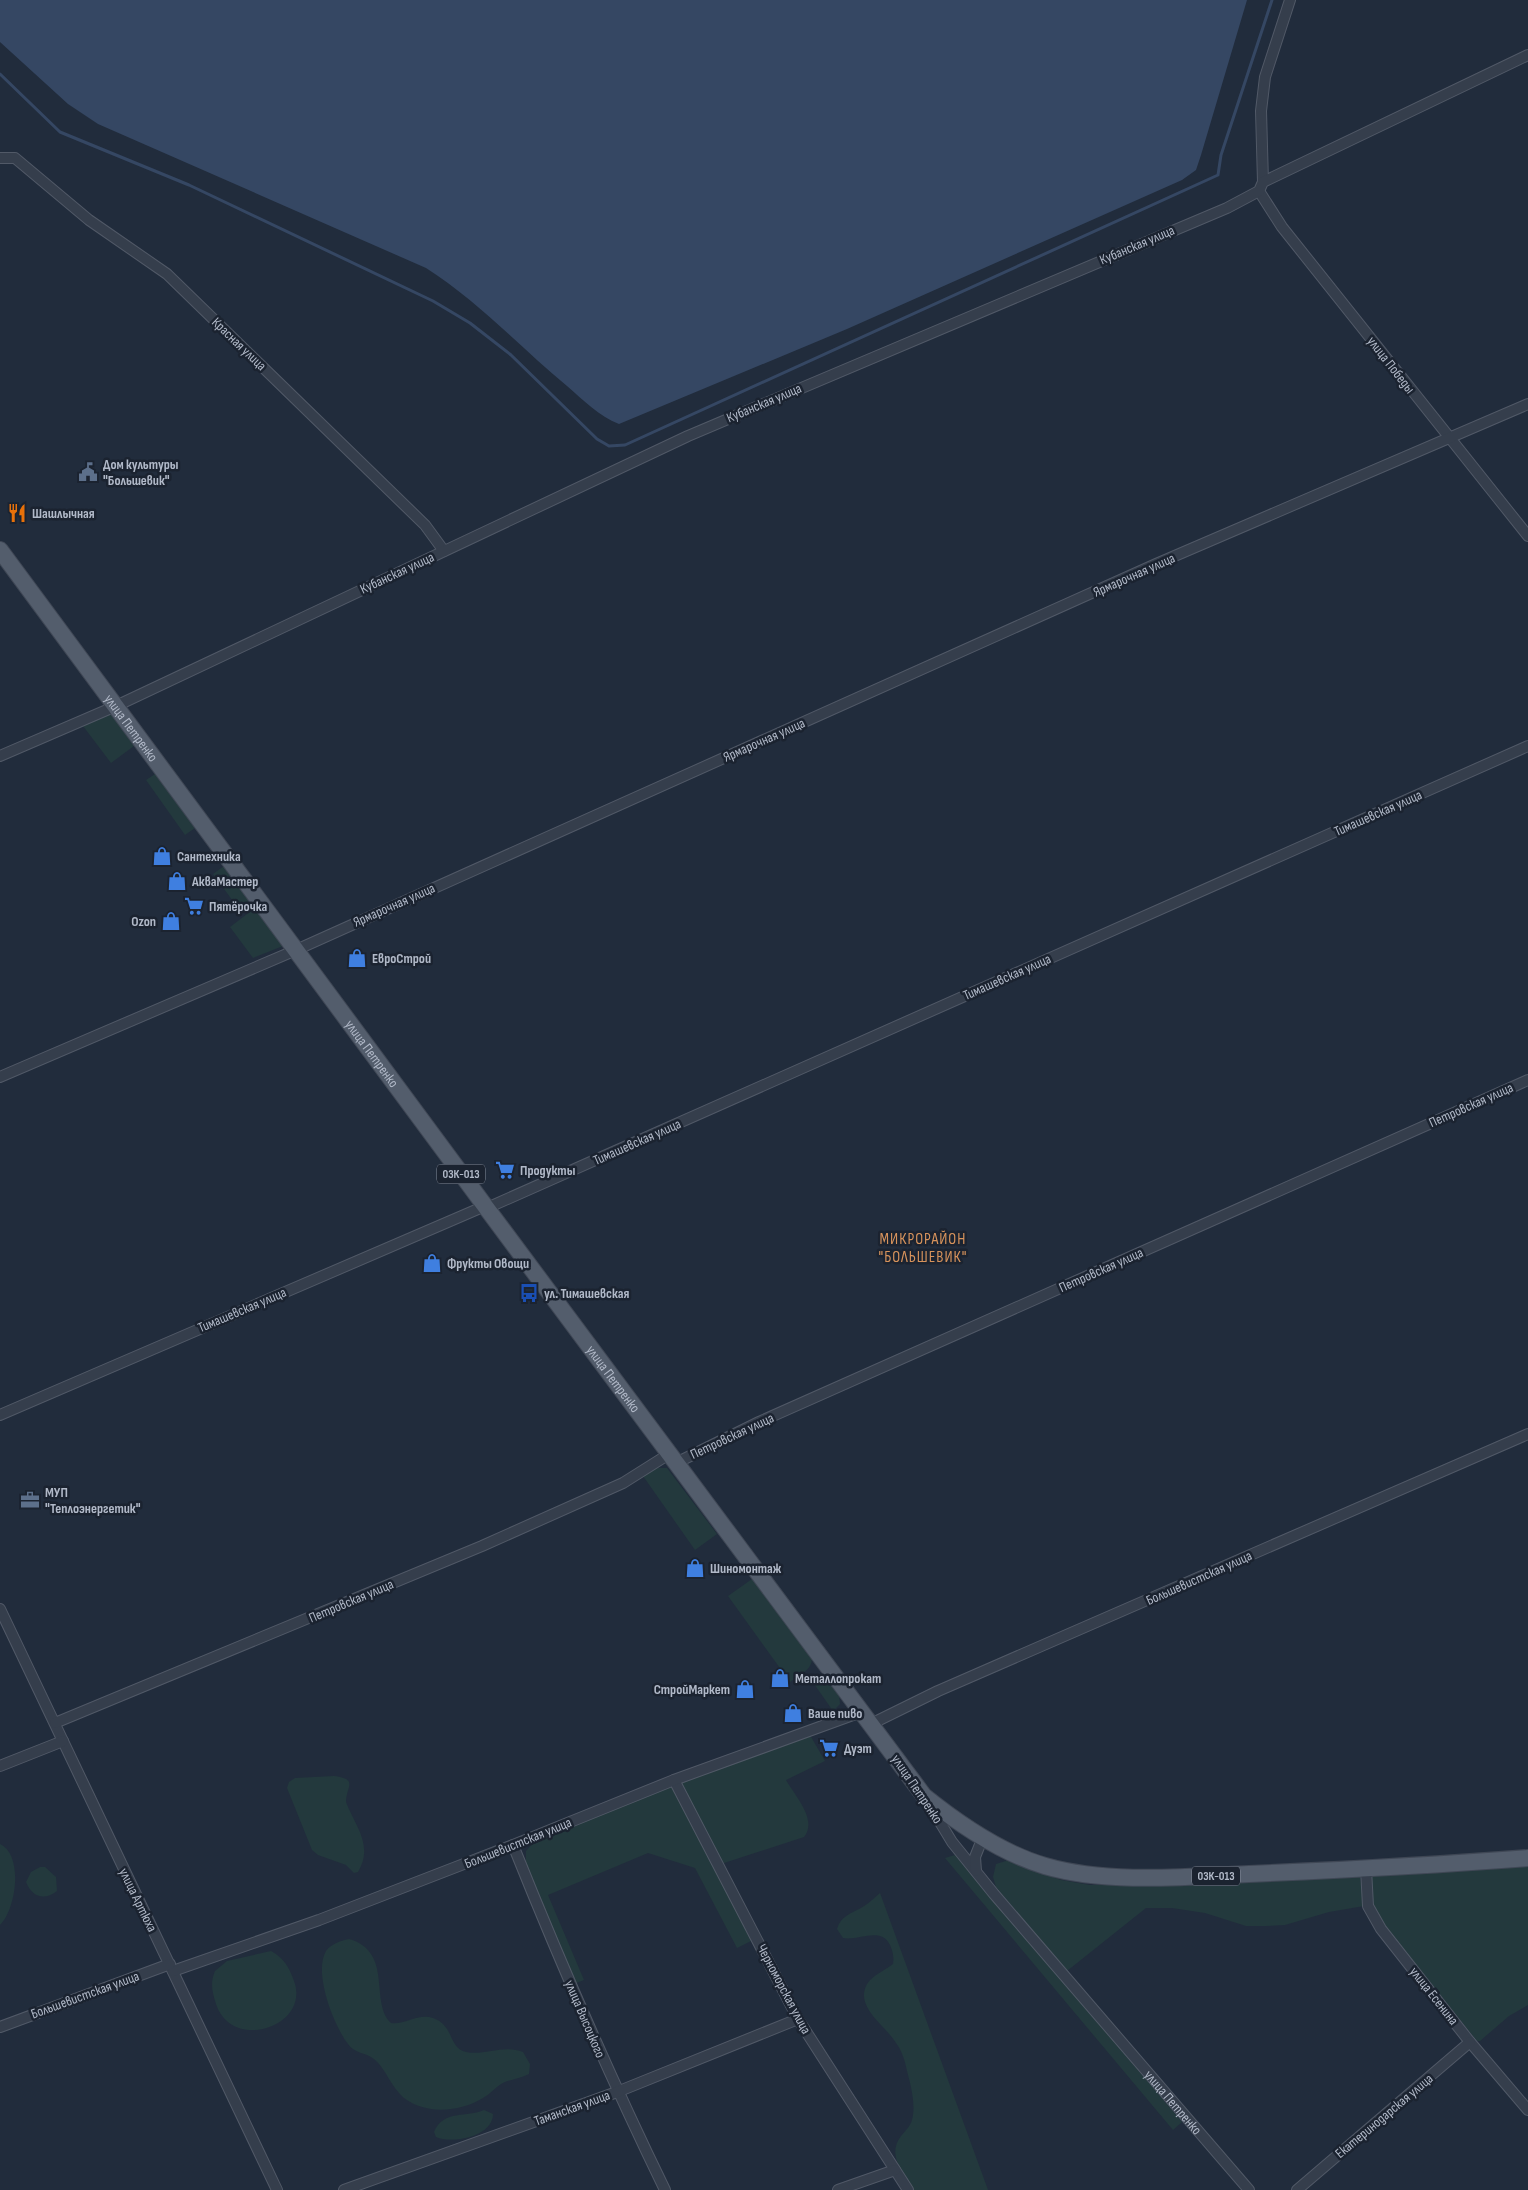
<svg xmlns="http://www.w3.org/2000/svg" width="1528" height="2190" font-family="'Sofia Sans Condensed',sans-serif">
<rect width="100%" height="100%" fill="#212c3c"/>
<!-- green -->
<path fill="#23393d" d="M111 714 134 746 111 763 83 726Z
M155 774 195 828 185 835 146 780Z
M224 866 249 901 238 908 213 874Z
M255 908 283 946 253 958 230 927Z
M656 1468H667L717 1534 695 1550 643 1476Z
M752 1579 812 1658C812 1670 799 1676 790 1682L728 1596Z
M826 1677 839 1694 840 1704 833 1711 812 1681 817 1678Z
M810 1735 825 1761 786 1780C795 1796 818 1820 804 1837L721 1864 679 1783Z
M334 1776C359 1779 346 1787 346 1802 355 1826 374 1845 358 1872L354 1873 346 1865 318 1855 312 1850 287 1788 289 1782 295 1778Z
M672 1785 753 1940 737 1948 695 1868 648 1853 548 1895 584 1980 574 1984 526 1865V1851L535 1841Z
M0 1844C24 1855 16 1910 0 1925Z
M955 1855 1182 2122 1173 2130 945 1858Z
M1009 1860 1061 1880 1090 1885 1217 1883 1360 1876 1364 1906 1329 1912 1285 1925 1265 1926H1246L1205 1913 1172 1908H1146L1067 1971 996 1887 993 1877 996 1864Z
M1528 1866V2005L1509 2016 1480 2041H1477L1382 1922 1373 1907 1371 1876Z
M40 1867H45L56 1877 57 1891C44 1901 32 1897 26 1882L31 1872Z
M880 1893 988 2190H914C904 2173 886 2156 901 2136 905 2131 910 2127 912 2120 916 2105 911 2086 907 2071 905 2061 902 2051 896 2043 887 2028 865 2014 864 1996 864 1978 880 1974 893 1964 894 1957 893 1952 890 1945 881 1926 859 1941 843 1938L837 1929C841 1916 850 1914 861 1908 868 1904 874 1898 880 1893Z
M349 1939C394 1952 369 2002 391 2023 405 2025 418 2013 433 2018 455 2026 448 2048 466 2052 484 2056 504 2044 523 2052L530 2064 529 2074C520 2079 510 2079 501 2084 495 2088 490 2094 483 2098 460 2112 426 2115 404 2098 391 2087 386 2069 374 2059 365 2052 355 2054 348 2044 334 2026 313 1973 326 1951 331 1944 340 1941 349 1939Z
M271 1951C284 1958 289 1967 294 1981 311 2026 232 2053 216 2004 212 1991 210 1983 215 1971L227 1961Z
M484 2110 493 2114C493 2137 452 2144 436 2137L434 2132C444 2109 467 2118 484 2110Z"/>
<!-- water -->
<path fill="#354763" d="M0 0H1247L1201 155 1196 170 1182 180 847 329 619 424C599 416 583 400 567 386 520 347 478 301 426 268L98 124 68 104 0 42Z"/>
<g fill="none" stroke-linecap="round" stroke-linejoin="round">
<!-- stream -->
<path stroke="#354763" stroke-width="3" d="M0 74 60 132 189 185 433 301 470 323 511 355 597 439 609 446 625 445 1218 175 1221 155 1272 0"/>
<!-- street casing -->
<g stroke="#515967" stroke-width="12">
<g id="street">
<path d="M0 158H15L89 220 167 274 425 525 444 551"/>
<path d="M1263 182 1261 111 1265 77 1290 0"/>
<path d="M1259 191 1282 227 1528 536"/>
<path d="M0 756 116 706 688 436 1227 208 1259 191 1263 182 1528 55"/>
<path d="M0 1077 296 950 1156 564 1528 404"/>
<path d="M487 1208 1528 746"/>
<path d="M0 1415 485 1206"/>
<path d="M676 1463 759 1422 1528 1080"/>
<path d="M0 1609 277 2190"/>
<path d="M55 1723 482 1546 623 1483 669 1454"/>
<path d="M871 1724 938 1691 1528 1434"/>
<path d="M0 1766 63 1741"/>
<path d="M674 1780 798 2019 908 2190"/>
<path id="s1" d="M929 1804 952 1842 994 1894 1249 2190"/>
<path d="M513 1845C560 1962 610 2077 665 2190"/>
<path d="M1366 1869 1368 1906 1381 1929 1470 2042 1528 2110"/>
<path d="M976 1871 975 1857 983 1837"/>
<path d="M173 1971 319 1920 513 1845 674 1780 861 1712"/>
<path d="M0 2027 170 1964"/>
<path d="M344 2190 617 2092 798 2019"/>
<path d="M838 2190 895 2170"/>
<path d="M1297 2190 1470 2042"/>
</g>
</g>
<!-- primary casing -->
<g stroke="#3f4755" stroke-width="18">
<g id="primary">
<path id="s2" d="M0 550 485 1206 924 1796C960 1825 1001 1853 1045 1866 1107 1884 1184 1877 1249 1874 1342 1870 1435 1865 1528 1858"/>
</g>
</g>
<!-- street -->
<use href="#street" stroke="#353e4c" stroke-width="10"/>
<!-- primary -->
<use href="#primary" stroke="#535d6c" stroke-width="16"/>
</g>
<!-- icons -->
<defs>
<g id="civic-bare" transform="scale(1.5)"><path d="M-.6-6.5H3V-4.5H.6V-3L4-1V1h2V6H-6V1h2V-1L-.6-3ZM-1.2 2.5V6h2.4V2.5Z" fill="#5c6f8a" stroke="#1b2330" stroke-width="2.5" paint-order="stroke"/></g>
<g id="restaurant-bare" transform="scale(1.5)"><path d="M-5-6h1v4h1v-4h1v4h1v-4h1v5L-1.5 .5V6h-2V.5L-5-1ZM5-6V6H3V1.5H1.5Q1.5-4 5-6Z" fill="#e8710a" stroke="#1b2330" stroke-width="2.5" paint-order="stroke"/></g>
<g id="shop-bare" transform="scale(1.5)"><path d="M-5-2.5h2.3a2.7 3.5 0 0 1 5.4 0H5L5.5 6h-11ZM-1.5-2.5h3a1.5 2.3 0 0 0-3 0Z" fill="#3f7fe0" stroke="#1b2330" stroke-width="2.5" paint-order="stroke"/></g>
<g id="supermarket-bare" transform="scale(1.5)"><path d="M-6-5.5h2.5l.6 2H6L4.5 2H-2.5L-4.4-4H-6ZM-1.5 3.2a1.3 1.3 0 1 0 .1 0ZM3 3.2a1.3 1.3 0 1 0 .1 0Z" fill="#3f7fe0" stroke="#1b2330" stroke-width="2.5" paint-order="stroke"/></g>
<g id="bus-bare" transform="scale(1.5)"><path d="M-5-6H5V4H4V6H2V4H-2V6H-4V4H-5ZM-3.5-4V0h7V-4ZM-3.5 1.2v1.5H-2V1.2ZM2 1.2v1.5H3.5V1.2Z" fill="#1a4fb4" stroke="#1b2330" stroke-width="2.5" paint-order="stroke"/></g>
<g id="office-bare" transform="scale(1.5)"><path d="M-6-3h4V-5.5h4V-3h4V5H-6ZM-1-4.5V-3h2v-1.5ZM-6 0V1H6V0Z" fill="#5c6f8a" stroke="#1b2330" stroke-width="2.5" paint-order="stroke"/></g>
</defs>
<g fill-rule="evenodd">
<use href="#civic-bare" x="88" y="472"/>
<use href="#restaurant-bare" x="17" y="513"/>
<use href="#shop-bare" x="162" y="856"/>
<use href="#shop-bare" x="177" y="881"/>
<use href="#supermarket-bare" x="194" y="906"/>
<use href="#shop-bare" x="171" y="921"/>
<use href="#shop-bare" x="357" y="958"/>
<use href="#supermarket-bare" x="505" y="1170"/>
<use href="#shop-bare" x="432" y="1263"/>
<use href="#bus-bare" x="529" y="1293"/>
<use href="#office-bare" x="30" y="1500"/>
<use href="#shop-bare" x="695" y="1568"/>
<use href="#shop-bare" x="780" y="1678"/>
<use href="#shop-bare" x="745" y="1689"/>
<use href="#shop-bare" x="793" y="1713"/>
<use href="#supermarket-bare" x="829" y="1748"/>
</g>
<g text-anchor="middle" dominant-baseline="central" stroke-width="5" stroke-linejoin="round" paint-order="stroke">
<!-- shield labels -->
<g fill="#1b2330" stroke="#848c9a" stroke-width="1">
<rect x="437" y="1164.5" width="48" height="19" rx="4"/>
<rect x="1192" y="1866.5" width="48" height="19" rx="4"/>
</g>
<g font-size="12" font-weight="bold" fill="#b1b9c8">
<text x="461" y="1174">03К-013</text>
<text x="1216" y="1876">03К-013</text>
</g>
<!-- street labels -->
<g font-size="14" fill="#b1b9c8" stroke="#1b2330">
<text transform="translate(1137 245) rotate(-23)">Кубанская улица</text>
<text transform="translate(239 344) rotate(44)">Красная улица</text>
<text transform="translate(1391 365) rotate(52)">улица Победы</text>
<text transform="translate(764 403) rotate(-23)">Кубанская улица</text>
<text transform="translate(397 573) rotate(-25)">Кубанская улица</text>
<text transform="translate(1134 575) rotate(-24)">Ярмарочная улица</text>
<text stroke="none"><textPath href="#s2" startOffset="221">улица Петренко</textPath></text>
<text transform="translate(764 740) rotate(-24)">Ярмарочная улица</text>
<text transform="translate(1378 813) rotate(-24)">Тимашевская улица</text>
<text transform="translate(394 905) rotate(-24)">Ярмарочная улица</text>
<text transform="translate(1007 977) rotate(-24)">Тимашевская улица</text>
<text stroke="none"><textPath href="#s2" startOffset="626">улица Петренко</textPath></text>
<text transform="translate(1471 1105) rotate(-24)">Петровская улица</text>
<text transform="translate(637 1142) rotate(-24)">Тимашевская улица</text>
<text transform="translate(1101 1270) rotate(-24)">Петровская улица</text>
<text transform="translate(242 1310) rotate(-23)">Тимашевская улица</text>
<text stroke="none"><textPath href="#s2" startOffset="1031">улица Петренко</textPath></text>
<text transform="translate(732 1436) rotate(-25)">Петровская улица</text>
<text transform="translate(1199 1578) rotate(-24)">Большевистская улица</text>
<text transform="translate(351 1601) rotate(-23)">Петровская улица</text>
<text transform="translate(917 1789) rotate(56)">улица Петренко</text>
<text transform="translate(518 1843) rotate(-22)">Большевистская улица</text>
<text transform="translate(138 1900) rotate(64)">улица Артюха</text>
<text transform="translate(784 1989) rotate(62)">Черноморская улица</text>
<text transform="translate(85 1995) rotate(-20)">Большевистская улица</text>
<text transform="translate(1434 1996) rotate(52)">улица Есенина</text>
<text transform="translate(585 2019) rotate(67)">улица Высоцкого</text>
<text stroke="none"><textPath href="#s1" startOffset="386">улица Петренко</textPath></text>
<text transform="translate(572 2108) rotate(-20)">Таманская улица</text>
<text transform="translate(1384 2116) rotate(-40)">Екатеринодарская улица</text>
</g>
<!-- poi labels -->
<g font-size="14" font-weight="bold" fill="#b1b9c8" stroke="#1b2330" text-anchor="start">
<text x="103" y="464">Дом культуры<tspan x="103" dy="16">"Большевик"</tspan></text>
<text x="32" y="513">Шашлычная</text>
<text x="177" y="856">Сантехника</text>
<text x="192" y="881">АкваМастер</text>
<text x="209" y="906">Пятёрочка</text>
<text x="156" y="921" text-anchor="end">Ozon</text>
<text x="372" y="958">ЕвроСтрой</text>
<text x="520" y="1170">Продукты</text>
<text x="447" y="1263">Фрукты Овощи</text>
<text x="544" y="1293">ул. Тимашевская</text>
<text x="45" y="1492">МУП<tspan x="45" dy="16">"Теплоэнергетик"</tspan></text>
<text x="710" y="1568">Шиномонтаж</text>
<text x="795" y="1678">Металлопрокат</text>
<text x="730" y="1689" text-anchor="end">СтройМаркет</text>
<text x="808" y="1713">Ваше пиво</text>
<text x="844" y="1748">Дуэт</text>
</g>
<!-- quarter labels -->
<g font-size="16" letter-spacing="1" fill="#d7935c" stroke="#1b2330">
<text x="923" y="1239">МИКРОРАЙОН<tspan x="923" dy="18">"БОЛЬШЕВИК"</tspan></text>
</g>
</g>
</svg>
